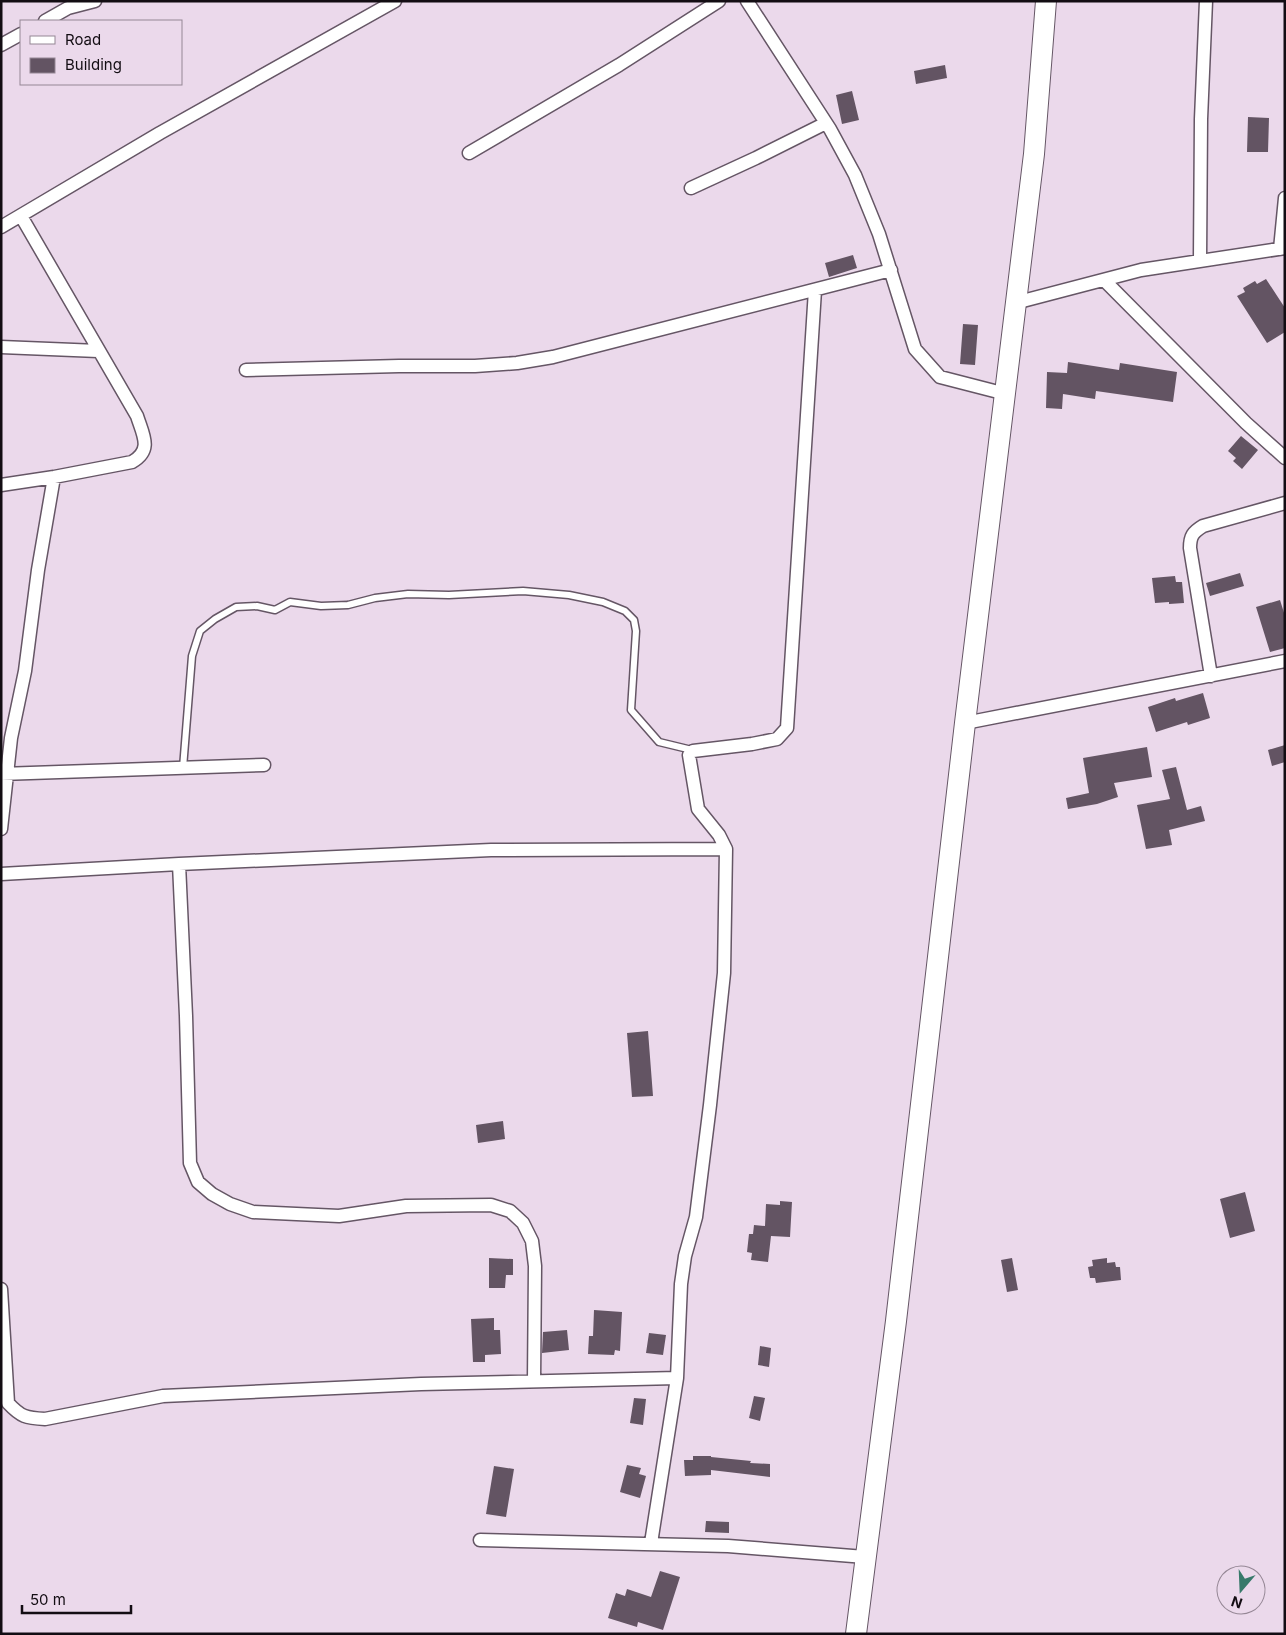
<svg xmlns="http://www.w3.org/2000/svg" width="1286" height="1635" font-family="Inter,sans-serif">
<rect width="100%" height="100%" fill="#ebd9eb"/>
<!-- building -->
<path fill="#635463" d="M945 65 947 78 916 84 914 71Z
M852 91 859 120 842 124 836 95Z
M1248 117 1269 118 1268 152H1247Z
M853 255 857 268 829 277 825 263Z
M1266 279 1285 308V332L1267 343 1237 296 1245 292 1243 288 1255 281 1257 284Z
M963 324 978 325 975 365 960 364Z
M1068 362 1119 370 1120 363 1177 372 1173 402 1096 391 1095 399 1063 394 1062 409 1046 408 1047 372 1067 373Z
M1241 436 1258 450 1242 469 1233 461 1236 458 1228 451Z
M1240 573 1244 586 1210 596 1206 583Z
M1175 576 1176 582H1182L1184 603 1169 604V602L1155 603 1152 578Z
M1280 600 1285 616V648L1270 652 1256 607Z
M1203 693 1210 718 1188 725 1187 722 1156 732 1148 707 1175 698 1176 701Z
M1285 745V762L1272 766 1268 750Z
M1147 747 1152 777 1114 783 1118 797 1097 804 1068 809 1066 798 1089 793 1083 758Z
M1176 767 1187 810 1201 806 1205 821 1169 830 1172 845 1146 849 1137 805 1170 799 1162 770Z
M648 1031 653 1096 632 1097 627 1033Z
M503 1121 505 1139 478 1143 476 1125Z
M1245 1192 1255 1231 1230 1238 1220 1199Z
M780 1201 792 1202 790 1237 771 1236 768 1262 751 1260 752 1253 747 1252 749 1234H753L754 1225 765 1226 766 1204 780 1205Z
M489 1258 513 1259V1275H506L505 1288H489Z
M1012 1258 1018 1290 1007 1292 1001 1260Z
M1107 1258V1263L1115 1262 1116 1267H1120L1121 1280 1096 1283 1095 1278H1090L1088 1267 1093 1266 1092 1260Z
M594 1310 622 1312 620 1351 615 1350 614 1355 588 1354 589 1336H593Z
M494 1318V1330H500L501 1354 485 1355V1362H473L471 1319Z
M567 1330 569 1350 542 1353 543 1332Z
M649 1333 666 1335 663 1355 646 1353Z
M760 1346 771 1348 769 1367 758 1365Z
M754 1396 765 1398 760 1421 749 1418Z
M634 1398 646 1399 643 1425 630 1423Z
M693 1456H711V1457L751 1461 750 1463 770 1464V1477L711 1470V1475L685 1476 684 1460H693Z
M627 1465 641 1468 639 1474 646 1476 640 1498 620 1492Z
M494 1466 514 1469 506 1517 486 1514Z
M706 1521 729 1522V1533L705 1532Z
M660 1571 680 1577 663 1630 638 1622 637 1627 608 1618 616 1593 625 1596 627 1589 651 1597Z"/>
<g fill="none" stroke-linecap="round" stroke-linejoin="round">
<!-- service casing -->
<g stroke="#655665" stroke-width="9">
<path id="service" d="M183 768 192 656 200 631 215 619 236 607 257 606 275 610 290 602 321 606 348 605 375 598 408 594 449 595 523 591 569 595 603 602 625 611 634 620 636 631 631 710 659 742 692 750"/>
</g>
<!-- minor casing -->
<g stroke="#655665" stroke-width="15">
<path id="minor" d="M747 1 830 129 855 175 879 234 915 349 940 377 1006 394
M45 21 68 8 95 1
M1 45 21 34
M469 153 619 65 719 1
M691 188 756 158 826 123
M1 227 160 133 395 1
M1280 249 1285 198
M1200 260 1201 119 1206 1
M1104 280 1246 423 1285 458
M1015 303 1141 270 1285 248
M1 347 98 351
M246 370 399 366H475L517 363 553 357 891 270
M1 485 54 477 132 462C153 450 143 435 137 416L21 216
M1211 676 1190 548C1190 536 1193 532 1203 526L1285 503
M965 723 1285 661
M1 774 264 765
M1 829 11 738 25 671 38 570 54 477
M179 864 186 1016 190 1163 198 1182 212 1194 230 1204 253 1212 339 1216 406 1206 491 1205 510 1211 523 1223 532 1241 535 1266 534 1381
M1 874 179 864 491 850 726 849
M1 1289 8 1403C21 1417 26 1418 45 1419L163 1396 421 1384 677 1378
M480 1540 728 1546 865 1557
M651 1543 677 1378 681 1284 685 1256 696 1217 710 1105 724 973 726 849 719 835 698 809 689 755 693 751 752 744 777 739 787 728 815 290"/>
</g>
<!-- primary casing -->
<g stroke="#655665" stroke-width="22">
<path id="primary" d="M856 1634 896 1321 965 723 1034 154 1046 1"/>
</g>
<!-- service -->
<use href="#service" stroke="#fff" stroke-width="6"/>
<!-- minor -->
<use href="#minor" stroke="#fff" stroke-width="12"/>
<!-- primary -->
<use href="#primary" stroke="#fff" stroke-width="20"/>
</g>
<!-- border -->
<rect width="1286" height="1635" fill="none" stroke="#130d13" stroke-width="5"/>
<!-- legend -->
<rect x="20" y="20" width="162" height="65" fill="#ebd9eb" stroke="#958795"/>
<rect x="30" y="36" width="25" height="8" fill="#ffffff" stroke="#958795"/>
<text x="65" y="45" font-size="15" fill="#130d13">Road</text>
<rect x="30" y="58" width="25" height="15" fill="#635463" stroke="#958795"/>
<text x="65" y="70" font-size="15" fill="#130d13">Building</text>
<!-- north arrow -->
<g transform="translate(1241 1590) rotate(199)"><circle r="24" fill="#ebd9eb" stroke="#958795"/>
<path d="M0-4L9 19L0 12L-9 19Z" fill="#37796a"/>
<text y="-8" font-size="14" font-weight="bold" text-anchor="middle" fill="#130d13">N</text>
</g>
<!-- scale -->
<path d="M22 1605v8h109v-8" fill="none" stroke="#130d13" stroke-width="2.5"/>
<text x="30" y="1605" font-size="15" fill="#130d13" stroke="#ebd9eb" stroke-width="4" paint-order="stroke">50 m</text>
</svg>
